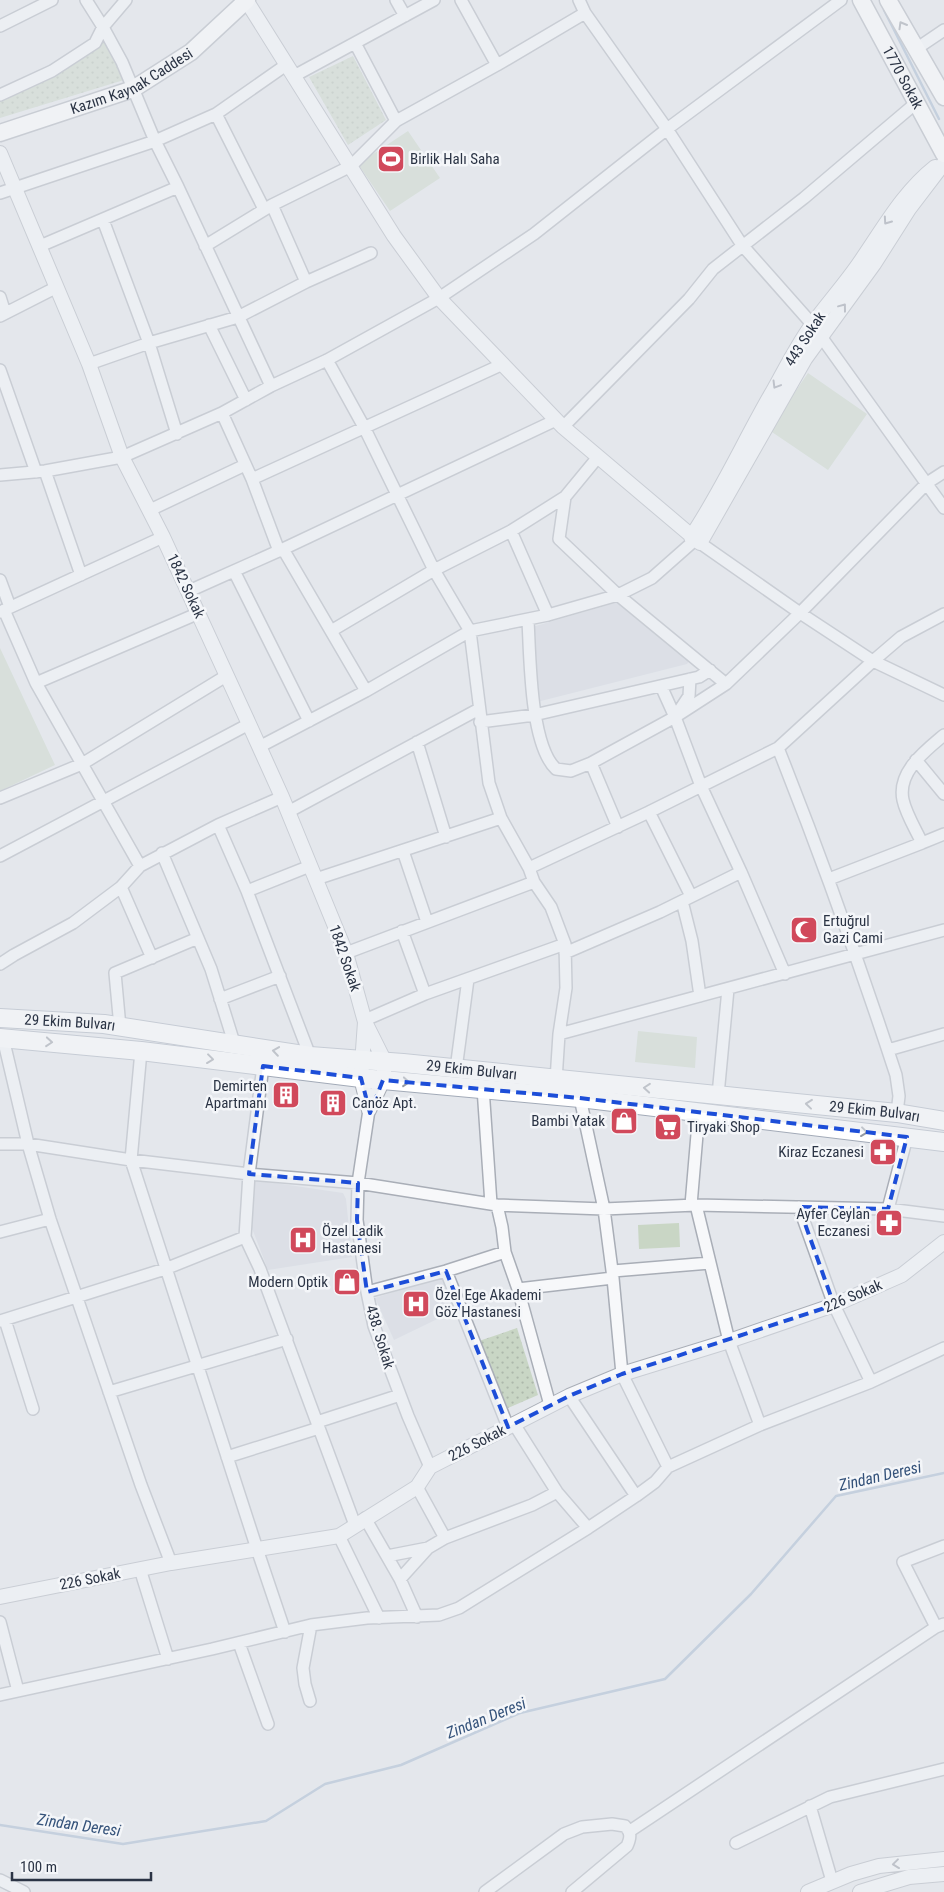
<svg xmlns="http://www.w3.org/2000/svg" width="944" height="1892" font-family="'Roboto Condensed',sans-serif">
<defs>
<pattern id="grass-dots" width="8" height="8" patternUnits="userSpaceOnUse" patternTransform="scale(1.25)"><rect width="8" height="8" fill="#c9d6c5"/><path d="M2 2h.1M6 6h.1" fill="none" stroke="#adb8ab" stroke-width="1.8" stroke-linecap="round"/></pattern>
</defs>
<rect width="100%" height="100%" fill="#e4e7ec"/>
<!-- built -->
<path fill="#d2d6de" d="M619 602 690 660 687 664 537 702 532 627Z
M255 1180 343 1193 346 1199 352 1257 268 1270 250 1223Z
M443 1276 456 1310 394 1340 375 1298Z"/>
<!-- grass -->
<path fill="url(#grass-dots)" d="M104 38 124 80 0 118V99Z
M353 56 386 120 348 145 309 77Z
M517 1328 538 1395 508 1408 479 1341Z"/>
<!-- garden -->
<path fill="#c9d6c5" d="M408 131 440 178 390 211 358 164Z
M808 373 867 414 828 470 769 430Z
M0 648 55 765 0 791Z
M638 1031 697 1037 695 1068 635 1062Z
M679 1223 680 1247 639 1249 638 1225Z"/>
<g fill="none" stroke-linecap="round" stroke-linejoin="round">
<!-- stream -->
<path stroke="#9fb4cc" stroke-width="2.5" d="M884 10 939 119
M0 1825 123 1844 266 1821 325 1784 401 1765 520 1713 665 1679 751 1594 836 1496 944 1473"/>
<!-- minor casing -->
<g stroke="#a9aeb7" stroke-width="14">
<path id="minor" d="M86 0 103 27 122 62 155 141 178 187 271 386
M396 0 405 16
M461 0 497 65
M579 0 585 13 667 129 742 245 812 324 944 508
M0 26 52 0
M355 43 396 121
M916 49 944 30
M294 76 434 0
M0 95 52 71 95 43 103 27 126 0
M216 114 264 209
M0 193 155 141 216 114 286 65
M272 205 306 282
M103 220 149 343 177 434
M40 246 178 187
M205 246 272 205 351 166 396 121 497 65 585 13
M0 297 5 313
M0 316 57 287
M209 325 246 400
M327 360 364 427 434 570 470 631 489 783 501 818 529 868 534 882 551 907 565 944 566 988 559 1034 556 1080
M89 364 149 343 238 317 306 282 371 253
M0 370 36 472
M222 413 252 479 279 551
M563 427 689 299 713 269 804 198 916 103
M45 471 81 575
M0 475 45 471 122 457 222 413 271 386 327 360 439 298 534 234 667 129 841 0
M252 479 503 364
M565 497 559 539 618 595 726 684
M150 510 245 465
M511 531 548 615
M700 543 800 613 873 661 944 695
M283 549 366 691
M234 571 309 721
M0 580 10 607
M189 591 283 549 556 420
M4 610 36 683 140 866
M0 612 163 537
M528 620C530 656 530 745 556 769L571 771 591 763 675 717 689 696 690 679
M331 631 434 570 511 531 565 497 598 457
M36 683 199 613
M661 686 675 717
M480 722 534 715 699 677 710 670
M944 735C925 751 897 772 903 800 906 814 916 830 922 843L944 834
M417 742 446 837
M259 747 366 691 470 631 548 615 618 595 652 578 695 540
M778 748C821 856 860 965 896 1075L899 1096 897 1113
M916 760 944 794
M591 763 618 827
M0 798 82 764 226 676
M288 812 479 709
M649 812 691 896
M218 825 247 891 310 1056
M403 851 427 922
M162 853 211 969 235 1046
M0 856 249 724
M529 868 649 812 778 748 873 661 901 637 944 614
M316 879 501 818
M829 879 922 843
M121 887 152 958
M247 891 310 866
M682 901 692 941 700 996
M402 931 425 994
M346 953 534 882
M565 953 660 912 741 872
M0 964 14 955 73 923 121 887 140 866 218 825 282 797
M785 974 741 872 701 786 675 717 726 684 800 613 927 483 944 472
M220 999 280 976
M365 1020 425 994 565 944
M120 1027 115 973 198 938
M559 1034 944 930
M3 1038 28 1144 50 1219 141 1485 171 1563
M888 1050 944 1034
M141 1051 131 1160 257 1549 285 1632
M263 1066 249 1174 245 1237 260 1269 355 1525
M456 1069 468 979
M483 1088 491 1204
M718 1095 728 989
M580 1098 604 1209 613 1278 622 1374 668 1467
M369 1110 358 1183 357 1220 367 1292 374 1326 408 1416 430 1467
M0 1144H28L131 1160 249 1174 358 1183 497 1205 604 1209 696 1205 888 1209 944 1216
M497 1205 502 1227 505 1252 518 1289 550 1405
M691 1205 699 1111
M696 1205 729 1341 760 1425
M799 1207 834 1305 871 1382
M888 1209 907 1137
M0 1232 50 1219
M446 1271 508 1427
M613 1271 710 1263
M518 1289 613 1278
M367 1292 446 1271 505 1252
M5 1320 33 1409
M0 1321 165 1269 245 1237
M109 1392 287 1339
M569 1396 636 1496
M317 1422 400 1395
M514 1424 557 1492 588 1528
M227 1457 319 1428
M417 1487 445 1538
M365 1518 400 1579 417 1617
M339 1536 379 1618
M387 1556 428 1548
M140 1569 168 1659
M400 1579 428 1548 445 1538 532 1505 557 1492
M0 1622 18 1691
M936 1627 903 1562 944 1546
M239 1643 268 1724
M0 1695 212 1649 311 1625 367 1618 439 1615 459 1608 588 1528 636 1496 655 1482 668 1467 760 1425 871 1382 944 1348
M310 1701 305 1684 303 1668 311 1625
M810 1806 832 1881
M630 1831 936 1627 944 1624
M736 1843 830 1797 944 1769
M0 1880 24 1892
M485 1892 564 1834 582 1827 612 1824 625 1826C631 1833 631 1837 627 1846L572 1892"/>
</g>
<!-- tertiary casing -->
<g stroke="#a9aeb7" stroke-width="16">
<path id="tertiary" d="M246 0 394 236 439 298 563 427 700 543 805 359 874 264 909 209 944 163
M0 153 89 364 122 457 163 537 249 724 282 797 346 953 365 1022 385 1062 383 1080 369 1110
M691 537C722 491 745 439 773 391 786 368 798 343 814 322 828 303 844 285 858 265 882 231 902 193 935 167
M365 1022 361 1078 369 1110
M0 1597 171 1563 339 1536 417 1487 430 1467 569 1396 622 1374 729 1341 834 1305 902 1275 944 1242
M808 1892 851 1874 879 1866 944 1859
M860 1892 909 1877 944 1874"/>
</g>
<!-- secondary casing -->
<g stroke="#a9aeb7" stroke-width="19">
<g id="secondary">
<path id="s1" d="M861 0 944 154"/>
<path d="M888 0 944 97"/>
<path id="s2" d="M0 133 133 89 191 52 247 0"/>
</g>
</g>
<!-- primary casing -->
<g stroke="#a3abb8" stroke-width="20">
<g id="primary">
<path id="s3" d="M0 1018 104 1024 310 1056 403 1063 776 1101 897 1113 944 1121"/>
<path d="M0 1038 141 1051 361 1078 580 1098 944 1142"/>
</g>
</g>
<!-- minor -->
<use href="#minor" stroke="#f7f8fa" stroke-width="11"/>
<!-- tertiary -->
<use href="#tertiary" stroke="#f7f8fa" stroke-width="14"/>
<!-- secondary -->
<use href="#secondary" stroke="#fff" stroke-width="16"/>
<!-- primary -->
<use href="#primary" stroke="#fff" stroke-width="18"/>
</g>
<!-- one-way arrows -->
<defs><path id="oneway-chevron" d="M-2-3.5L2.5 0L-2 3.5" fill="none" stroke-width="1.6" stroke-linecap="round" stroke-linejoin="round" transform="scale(1.25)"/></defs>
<g stroke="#959aa2">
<use href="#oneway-chevron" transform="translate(902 25) rotate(-120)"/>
<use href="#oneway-chevron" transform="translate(49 1042) rotate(5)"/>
<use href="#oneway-chevron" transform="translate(276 1051) rotate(-172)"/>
<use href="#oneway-chevron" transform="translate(210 1059) rotate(7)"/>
<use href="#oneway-chevron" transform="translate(406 1082) rotate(5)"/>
<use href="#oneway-chevron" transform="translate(647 1088) rotate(-175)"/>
<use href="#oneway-chevron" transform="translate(809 1104) rotate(-174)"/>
<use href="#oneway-chevron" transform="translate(864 1132) rotate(7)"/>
</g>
<g stroke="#9196a0">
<use href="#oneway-chevron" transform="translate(887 221) rotate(125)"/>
<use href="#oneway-chevron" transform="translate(843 307) rotate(-53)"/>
<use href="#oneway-chevron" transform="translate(776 385) rotate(121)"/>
<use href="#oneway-chevron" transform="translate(896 1864) rotate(173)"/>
</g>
<!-- marked area -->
<path d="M0 0H944V1892H0ZM263 1066 361 1078 370 1113 383 1080 580 1098 907 1137 888 1209 799 1207 834 1305 622 1374 569 1396 508 1427 446 1271 367 1292 357 1220 358 1183 249 1174Z" fill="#e4e7ec" fill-opacity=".55" fill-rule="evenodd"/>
<path fill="none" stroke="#1d4ed8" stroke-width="4" stroke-dasharray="10 6" stroke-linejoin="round" d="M263 1066 361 1078 370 1113 383 1080 580 1098 907 1137 888 1209 799 1207 834 1305 622 1374 569 1396 508 1427 446 1271 367 1292 357 1220 358 1183 249 1174Z"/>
<!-- icons -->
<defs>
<g id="stadium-square" transform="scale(1.4375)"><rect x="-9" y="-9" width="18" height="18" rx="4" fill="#d1495b" stroke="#f4f6f9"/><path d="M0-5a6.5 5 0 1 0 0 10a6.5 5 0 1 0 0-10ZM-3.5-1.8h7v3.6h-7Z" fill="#fff"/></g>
<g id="mosque-square" transform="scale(1.4375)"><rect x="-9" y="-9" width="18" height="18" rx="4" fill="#d1495b" stroke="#f4f6f9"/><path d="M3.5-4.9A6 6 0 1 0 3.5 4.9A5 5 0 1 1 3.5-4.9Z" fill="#fff"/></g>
<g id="building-square" transform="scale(1.4375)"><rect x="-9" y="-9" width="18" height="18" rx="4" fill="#d1495b" stroke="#f4f6f9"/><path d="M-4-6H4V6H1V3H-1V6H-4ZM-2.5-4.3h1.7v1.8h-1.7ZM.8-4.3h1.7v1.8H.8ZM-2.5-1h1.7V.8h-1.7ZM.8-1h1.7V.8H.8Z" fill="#fff"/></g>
<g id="shop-square" transform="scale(1.4375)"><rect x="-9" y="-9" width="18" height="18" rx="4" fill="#d1495b" stroke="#f4f6f9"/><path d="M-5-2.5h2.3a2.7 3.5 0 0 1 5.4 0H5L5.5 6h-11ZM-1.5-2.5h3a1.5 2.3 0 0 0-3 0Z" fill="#fff"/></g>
<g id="supermarket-square" transform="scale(1.4375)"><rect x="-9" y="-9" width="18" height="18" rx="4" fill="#d1495b" stroke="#f4f6f9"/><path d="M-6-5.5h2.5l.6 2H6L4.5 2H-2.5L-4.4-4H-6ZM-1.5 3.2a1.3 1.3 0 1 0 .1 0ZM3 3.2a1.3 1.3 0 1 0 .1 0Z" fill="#fff"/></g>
<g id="pharmacy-square" transform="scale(1.4375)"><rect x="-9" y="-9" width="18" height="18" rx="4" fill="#d1495b" stroke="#f4f6f9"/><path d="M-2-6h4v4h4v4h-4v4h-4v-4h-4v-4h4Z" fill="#fff"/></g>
<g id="hospital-square" transform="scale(1.4375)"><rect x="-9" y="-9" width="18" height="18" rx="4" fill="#d1495b" stroke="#f4f6f9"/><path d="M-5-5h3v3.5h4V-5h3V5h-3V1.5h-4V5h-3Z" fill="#fff"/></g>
</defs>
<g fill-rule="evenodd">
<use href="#stadium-square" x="391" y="159"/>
<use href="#mosque-square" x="804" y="930"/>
<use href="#building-square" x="286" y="1095"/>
<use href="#building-square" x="333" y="1103"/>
<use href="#shop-square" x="624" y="1121"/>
<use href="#supermarket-square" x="668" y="1127"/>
<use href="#pharmacy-square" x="883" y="1152"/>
<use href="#pharmacy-square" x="889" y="1223"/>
<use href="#hospital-square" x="303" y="1240"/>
<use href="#shop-square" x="347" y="1282"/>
<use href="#hospital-square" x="416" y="1304"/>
</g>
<g text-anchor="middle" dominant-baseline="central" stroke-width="5" stroke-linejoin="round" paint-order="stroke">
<!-- street labels -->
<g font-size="15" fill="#2b3445" stroke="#f4f6f9">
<text stroke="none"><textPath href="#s1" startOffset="88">1770 Sokak</textPath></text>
<text stroke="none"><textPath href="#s2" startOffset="142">Kazım Kaynak Caddesi</textPath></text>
<text transform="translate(805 339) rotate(-57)">443 Sokak</text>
<text transform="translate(186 586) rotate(65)">1842 Sokak</text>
<text transform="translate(345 958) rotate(71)">1842 Sokak</text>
<text stroke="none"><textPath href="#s3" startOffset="70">29 Ekim Bulvarı</textPath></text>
<text stroke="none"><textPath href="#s3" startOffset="475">29 Ekim Bulvarı</textPath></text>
<text stroke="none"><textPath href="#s3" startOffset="880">29 Ekim Bulvarı</textPath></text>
<text transform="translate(853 1296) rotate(-23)">226 Sokak</text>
<text transform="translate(380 1337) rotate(73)">438. Sokak</text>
<text transform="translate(477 1443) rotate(-27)">226 Sokak</text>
<text transform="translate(90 1579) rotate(-11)">226 Sokak</text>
</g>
<!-- poi labels -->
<g font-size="15" fill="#2b3445" stroke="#f4f6f9" text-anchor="start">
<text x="410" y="159">Birlik Halı Saha</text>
<text x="823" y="921">Ertuğrul<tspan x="823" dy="17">Gazi Cami</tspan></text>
<text x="267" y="1086" text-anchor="end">Demirten<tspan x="267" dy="17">Apartmanı</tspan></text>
<text x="352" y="1103">Canöz Apt.</text>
<text x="605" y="1121" text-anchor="end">Bambi Yatak</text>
<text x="687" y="1127">Tiryaki Shop</text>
<text x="864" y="1152" text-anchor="end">Kiraz Eczanesi</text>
<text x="870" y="1214" text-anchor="end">Ayfer Ceylan<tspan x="870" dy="17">Eczanesi</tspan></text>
<text x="322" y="1231">Özel Ladik<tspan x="322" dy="17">Hastanesi</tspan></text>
<text x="328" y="1282" text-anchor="end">Modern Optik</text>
<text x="435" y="1295">Özel Ege Akademi<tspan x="435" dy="17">Göz Hastanesi</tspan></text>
</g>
<!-- water labels -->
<g font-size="16" font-style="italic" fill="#34527a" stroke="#f4f6f9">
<text transform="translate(880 1476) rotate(-13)">Zindan Deresi</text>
<text transform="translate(486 1718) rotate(-22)">Zindan Deresi</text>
<text transform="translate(79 1825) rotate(8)">Zindan Deresi</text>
</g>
</g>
<!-- scale -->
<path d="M12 1872v8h139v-8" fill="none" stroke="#2b3445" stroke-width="2.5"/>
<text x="20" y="1872" font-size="15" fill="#2b3445" stroke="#f4f6f9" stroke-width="4" paint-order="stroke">100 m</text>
</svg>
